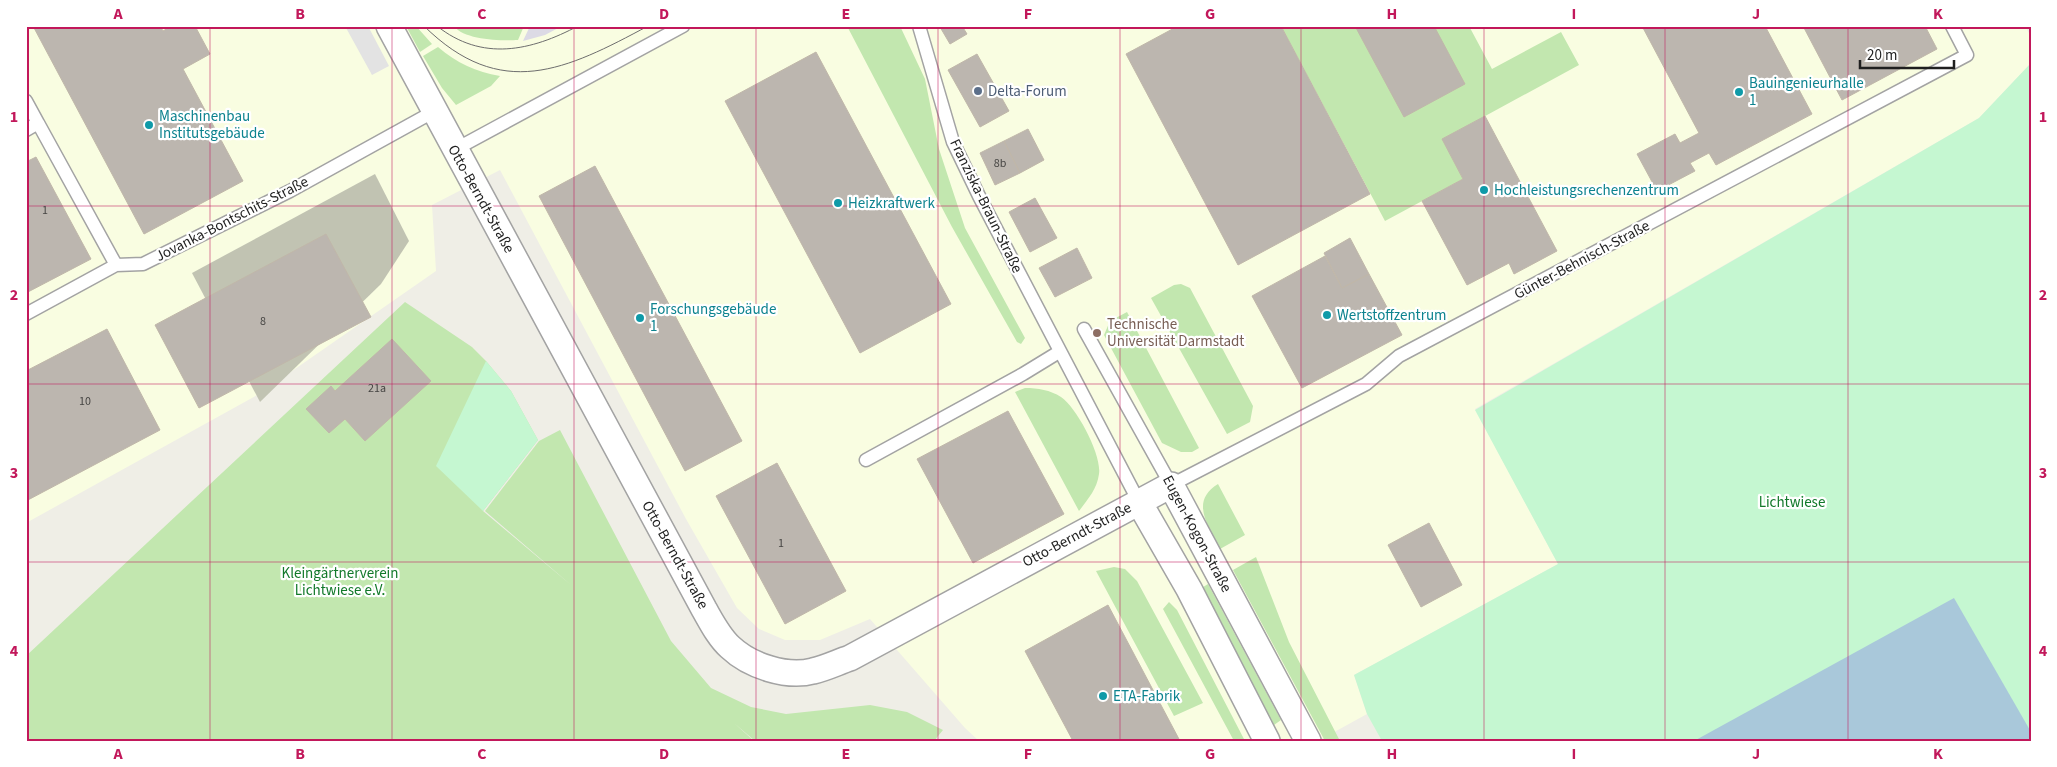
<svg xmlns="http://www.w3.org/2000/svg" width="2057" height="767" font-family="'Source Sans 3',sans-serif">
<rect width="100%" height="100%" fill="#efeee6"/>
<!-- education -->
<path fill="#f9fde1" d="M26 26H2025L2031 37V63L1979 118 1475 409 1558 564 1354 675 1367 714 1318 741H979L965 728 870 619 820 640H785L759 629 737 608 686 519 500 170 432 205 436 271 259 394 26 523Z"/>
<!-- construction -->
<path fill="#c1c3b2" d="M375 174 409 241 381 284 260 402 192 273Z"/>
<!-- grass -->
<path fill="#c2e7af" d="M406 26H416L432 44 420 52Z
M454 26H524L518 40C501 41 464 40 454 26Z
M847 26H900L925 79 939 149 965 228 1025 338 1021 344 1017 342 952 227Z
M1281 26H1469L1492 69 1561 32 1579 65 1443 139 1463 179 1385 221Z
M438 47C457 63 476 72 500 76L491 86 456 105 442 88 423 56Z
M1181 284 1190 288 1253 406 1250 422 1227 434 1151 298 1174 285Z
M405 302 472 347 486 361 511 391 538 440 483 511 571 585 485 511 539 441 560 430 671 641 711 688 751 707 786 714 870 705 907 712 943 730 934 741H755L734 723 754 741H26V656Z
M1127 312 1199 448 1192 452H1181L1162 443 1104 335 1110 321Z
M1025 388C1038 388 1050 390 1061 397 1077 408 1102 455 1099 474 1097 489 1088 499 1079 511L1015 392Z
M1218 484 1245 535 1220 549C1209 526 1189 502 1218 484Z
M1256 557 1289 642 1340 741H1325L1233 570Z
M1114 567 1125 569 1137 581 1203 703 1174 716 1096 571Z
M1208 584 1281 720 1274 725 1200 589Z
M1169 602 1177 610 1245 741H1234L1163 609Z"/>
<!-- park -->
<path fill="#c5f7d1" d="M2031 63V741H1382L1367 714 1354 675 1558 564 1475 410 1979 118Z
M486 361 511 391 538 440 483 511 436 466Z"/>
<!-- parking -->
<path fill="#e3e3e3" d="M345 26H368L389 66 372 75Z"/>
<!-- plaza -->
<path fill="#dcdae5" d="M530 26H562L545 35 523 41Z"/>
<!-- water -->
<path fill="#a9c8da" d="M1954 598 2031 732V741H1694Z"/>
<!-- building -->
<path fill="#bcb6af" stroke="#c0b7a9" d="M33 26H160L163 31 171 26H195L210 54 183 69 243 181 144 234Z
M962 26 967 34 950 44 940 27Z
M1178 26H1281L1370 194 1238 265 1126 54Z
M1355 26H1434L1465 84 1404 117Z
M1642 26H1765L1812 114 1716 165 1709 153 1690 163 1695 171 1657 191 1637 154 1675 134 1680 143 1699 133Z
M1803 26H1925L1937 49 1842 100Z
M816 52 951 304 860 353 725 101Z
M977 54 1009 111 980 127 948 70Z
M1485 116 1557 251 1514 274 1509 263 1467 285 1422 201 1463 179 1442 139Z
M1028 129 1044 160 1020 173 1004 141Z
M1004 141 1020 173 995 185 980 153Z
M36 157 91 259 26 293V162Z
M595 166 742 441 685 471 539 196Z
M1035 198 1057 238 1030 252 1009 212Z
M326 234 371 317 199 408 155 325Z
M1350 238 1369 274 1342 288 1324 253Z
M1077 248 1092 278 1055 297 1039 268Z
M1325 256 1342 288 1369 274 1402 335 1302 388 1252 296Z
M107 329 160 430 26 501V371Z
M392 339 431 381 365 441 345 419 329 433 306 409 331 386 335 391Z
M1008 411 1064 514 973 563 917 459Z
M777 463 846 591 785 624 716 496Z
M1429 523 1462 585 1421 607 1388 545Z
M1108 605 1180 741H1073L1025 651Z"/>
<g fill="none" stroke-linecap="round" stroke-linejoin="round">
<!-- service casing -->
<g stroke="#a3a3a3" stroke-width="15">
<path id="service" d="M919 26 953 142 979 196 1139 502
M26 101 38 123
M26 130 38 123 116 265
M454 150 683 26
M26 314 116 265 143 264 290 191 433 112
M1084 329 1171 485 1366 384 1399 356 1967 55 1952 26
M866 460 1023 374 1059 352"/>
</g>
<!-- minor casing -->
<g stroke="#a3a3a3" stroke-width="28">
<path id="minor" d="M389 26 704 609C712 623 719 637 730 647 750 666 787 678 813 671 826 668 838 662 850 658L1171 485 1308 741
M1139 502 1189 589 1267 741"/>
</g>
<!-- service -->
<use href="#service" stroke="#fff" stroke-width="12"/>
<!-- minor -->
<use href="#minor" stroke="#fff" stroke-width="25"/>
<!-- tram -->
<path stroke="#6d6d6d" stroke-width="1" d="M424 26C501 102 566 70 648 26
M437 26C482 62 531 51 578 26"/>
</g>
<!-- grid -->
<path fill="none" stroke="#c2185b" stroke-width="1" stroke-opacity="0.55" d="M210 26V741M392 26V741M574 26V741M756 26V741M938 26V741M1120 26V741M1301 26V741M1484 26V741M1665 26V741M1848 26V741M26 206H2031M26 384H2031M26 562H2031"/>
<!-- markers -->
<circle fill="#5c6f8a" stroke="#fff" stroke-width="2" cx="978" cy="91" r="5"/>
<g fill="#0f9aa8" stroke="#fff" stroke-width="2">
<circle cx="1739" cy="92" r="5"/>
<circle cx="149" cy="125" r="5"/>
<circle cx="1484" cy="190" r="5"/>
<circle cx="838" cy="203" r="5"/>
<circle cx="1327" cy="315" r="5"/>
<circle cx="640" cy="318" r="5"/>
<circle cx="1103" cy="696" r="5"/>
</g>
<circle fill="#8d6e63" stroke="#fff" stroke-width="2" cx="1097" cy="333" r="5"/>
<g text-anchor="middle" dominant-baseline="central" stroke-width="4.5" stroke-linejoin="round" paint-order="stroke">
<!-- number labels -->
<g font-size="12" fill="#464543">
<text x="1000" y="163">8b</text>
<text x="45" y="210">1</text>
<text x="263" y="321">8</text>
<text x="377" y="388">21a</text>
<text x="85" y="401">10</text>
<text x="781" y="543">1</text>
</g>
<!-- culture labels -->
<g font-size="15" fill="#0d838f" stroke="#fff" text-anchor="start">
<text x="1749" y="83">Bauingenieurhalle<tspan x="1749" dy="17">1</tspan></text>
<text x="159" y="116">Maschinenbau<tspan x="159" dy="17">Institutsgebäude</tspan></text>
<text x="1494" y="190">Hochleistungsrechenzentrum</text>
<text x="848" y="203">Heizkraftwerk</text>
<text x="650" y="309">Forschungsgebäude<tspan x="650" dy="17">1</tspan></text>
<text x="1337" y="315">Wertstoffzentrum</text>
<text x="1113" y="696">ETA-Fabrik</text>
</g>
<!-- service labels -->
<g font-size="15" fill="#4e5e75" stroke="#fff" text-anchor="start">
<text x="988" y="91">Delta-Forum</text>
</g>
<!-- street labels -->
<g font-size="15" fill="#1f1f1f" stroke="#fff">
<text transform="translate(481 199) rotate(61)">Otto-Berndt-Straße</text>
<text transform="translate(986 206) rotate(64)">Franziska-Braun-Straße</text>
<text transform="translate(232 219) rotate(-27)">Jovanka-Bontschits-Straße</text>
<text transform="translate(1582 260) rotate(-28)">Günter-Behnisch-Straße</text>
<text transform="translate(1197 534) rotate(62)">Eugen-Kogon-Straße</text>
<text transform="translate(1077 535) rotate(-28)">Otto-Berndt-Straße</text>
<text transform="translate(675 555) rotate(61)">Otto-Berndt-Straße</text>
</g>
<!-- education labels -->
<g font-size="15" fill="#785e54" stroke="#fff" text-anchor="start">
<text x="1107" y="324">Technische<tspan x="1107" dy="17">Universität Darmstadt</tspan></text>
</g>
<!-- park labels -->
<g font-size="15" fill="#12792a" stroke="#fff">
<text x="1792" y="502">Lichtwiese</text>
<text x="340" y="573">Kleingärtnerverein<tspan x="340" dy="17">Lichtwiese e.V.</tspan></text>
</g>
</g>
<!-- border -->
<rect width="2057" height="767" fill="none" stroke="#ffffff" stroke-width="55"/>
<!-- scale -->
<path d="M1860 60v8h94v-8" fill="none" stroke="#1f1f1f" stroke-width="2.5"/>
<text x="1867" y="60" font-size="15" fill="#1f1f1f" stroke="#ffffff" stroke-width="4" paint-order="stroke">20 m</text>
<rect x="28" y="28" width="2002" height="712" fill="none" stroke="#c2185b" stroke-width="2"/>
<g font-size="16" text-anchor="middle" font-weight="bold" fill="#c2185b">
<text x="118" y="19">A</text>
<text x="300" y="19">B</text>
<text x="482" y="19">C</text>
<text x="664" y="19">D</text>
<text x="846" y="19">E</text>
<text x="1028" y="19">F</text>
<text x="1210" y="19">G</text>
<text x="1392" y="19">H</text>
<text x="1574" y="19">I</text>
<text x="1756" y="19">J</text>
<text x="1938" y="19">K</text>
<text x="14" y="122">1</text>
<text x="2043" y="122">1</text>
<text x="14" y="300">2</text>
<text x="2043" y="300">2</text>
<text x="14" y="478">3</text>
<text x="2043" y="478">3</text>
<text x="14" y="656">4</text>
<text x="2043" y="656">4</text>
<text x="118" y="759">A</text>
<text x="300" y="759">B</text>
<text x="482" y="759">C</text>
<text x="664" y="759">D</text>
<text x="846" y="759">E</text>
<text x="1028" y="759">F</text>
<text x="1210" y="759">G</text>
<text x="1392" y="759">H</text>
<text x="1574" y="759">I</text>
<text x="1756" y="759">J</text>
<text x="1938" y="759">K</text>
</g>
</svg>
